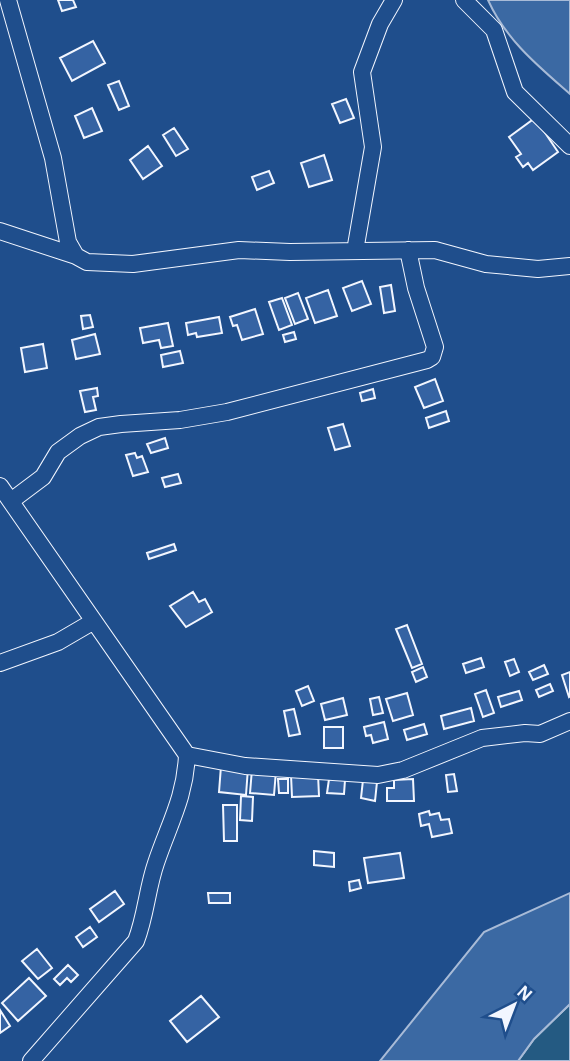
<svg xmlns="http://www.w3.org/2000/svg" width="570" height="1061" font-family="'Alegreya Sans',sans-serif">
<rect width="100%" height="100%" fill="#1f4e8c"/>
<!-- green -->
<path fill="#245a82" stroke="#a8bbd7" stroke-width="2" d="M570 1004V1061H518L534 1039Z"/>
<!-- water -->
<path fill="#3b69a3" stroke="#a8bbd7" stroke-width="2" d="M488 0H570V94C538 66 506 40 488 0Z
M570 893V1004L534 1039 518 1061H380L484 932Z"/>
<!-- building -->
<path fill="#3563a3" stroke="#f2f6ff" stroke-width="2" d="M58 0H73L76 7 62 11Z
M93 41 105 63 72 81 60 58Z
M119 81 129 106 119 110 108 85Z
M346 99 354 118 340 123 332 104Z
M92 108 102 131 84 138 75 116Z
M535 118 558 152 533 170 528 163 523 167 516 157 521 154 509 137Z
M174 128 188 149 176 156 163 135Z
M148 146 162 166 143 179 130 160Z
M324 155 332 180 309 187 301 163Z
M269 171 274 183 257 190 252 177Z
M362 281 371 304 352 311 343 288Z
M391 285 395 311 384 313 380 287Z
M328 290 337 316 315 323 306 298Z
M298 293 308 319 295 324 285 298Z
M282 298 292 325 279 330 269 302Z
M255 309 263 334 242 340 237 325 233 326 230 317Z
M90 315 93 327 83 329 81 316Z
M219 317 222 333 197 337 196 333 188 335 186 323Z
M168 323 173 346 161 348 159 340 143 343 140 328Z
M294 332 296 339 285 342 283 335Z
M95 334 100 354 76 359 72 340Z
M43 344 47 368 25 372 21 348Z
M180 351 183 363 163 367 161 355Z
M435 379 443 401 424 408 415 387Z
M97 388 98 396 93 397 96 410 85 412 80 391Z
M373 389 375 398 362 401 360 393Z
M446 411 449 421 429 428 426 418Z
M343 424 350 446 335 450 328 428Z
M165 438 168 448 151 453 147 444Z
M135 453 137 458 142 456 148 472 133 476 126 455Z
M178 474 181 483 165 487 162 478Z
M174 544 176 550 149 559 147 553Z
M193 592 199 602 205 599 212 612 186 627 170 606Z
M407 625 422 664 412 668 396 629Z
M481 658 484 667 466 673 463 664Z
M514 659 519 672 510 676 505 662Z
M544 665 548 674 533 680 529 672Z
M423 667 427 677 416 682 412 672Z
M570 672V696L569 697 562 675Z
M550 684 553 691 539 697 536 690Z
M308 686 314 701 302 706 296 691Z
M486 690 494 713 483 717 475 694Z
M519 691 522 700 501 707 498 697Z
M407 693 413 715 393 721 386 699Z
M379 697 383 713 373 715 370 699Z
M343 698 347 715 325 720 321 704Z
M471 708 474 721 444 729 441 716Z
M294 709 300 734 289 736 284 711Z
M384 722 388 739 373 743 371 735 366 736 364 727Z
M424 724 427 734 407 740 404 730Z
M324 727H343V748H324Z
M221 766 248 768 246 795 219 792Z
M252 769 276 771 274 795 250 793Z
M318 774 319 796 292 797 291 775Z
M454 774 457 791 448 792 446 775Z
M278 779H288V793H279Z
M329 779 345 780 344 794 327 793Z
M413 779 414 801H387V788H394V780Z
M363 780 377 782 375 801 361 798Z
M241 796 253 797 252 821 240 820Z
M223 805H237V841H224Z
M429 811 430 815 439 813 441 820 449 819 452 833 432 837 429 824 421 826 419 814Z
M314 851 334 853V867L314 865Z
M400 853 404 878 368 883 364 858Z
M359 880 361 888 350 891 349 882Z
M115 891 124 904 99 922 90 909Z
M208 893H230V903H209Z
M90 927 97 937 83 947 76 937Z
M37 949 52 968 38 979 22 961Z
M68 965 78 975 71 982 67 978 60 985 54 979Z
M29 978 46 996 18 1021 2 1003Z
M201 996 219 1017 187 1042 170 1021Z
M0 1010 10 1026 0 1033Z"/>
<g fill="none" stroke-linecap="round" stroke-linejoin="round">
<!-- minor casing -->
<g stroke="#f2f6ff" stroke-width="18">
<path id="minor" d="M8 0 53 158 68 242 76 256
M464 0 494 30 515 92 570 146
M0 231 76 256 87 262 133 264 239 250 290 252 435 250 486 264 538 269 570 266
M355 251 373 147 362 72 380 24 394 0
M0 486 187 755C185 798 169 824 156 863 147 889 146 915 136 941L31 1061
M11 501 43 477 58 452 80 436 99 427 121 424 180 420 227 412 427 360 432 357 435 347 416 288 408 250
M0 663 58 642 94 621
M187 755 245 766 378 775 403 770 482 738 525 733 540 734 570 721"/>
</g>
<!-- minor -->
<use href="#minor" stroke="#1f4e8c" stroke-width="16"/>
</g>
<!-- north arrow -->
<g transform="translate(514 1005) rotate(42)" stroke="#1f4e8c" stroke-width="5" paint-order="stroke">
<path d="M0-5L12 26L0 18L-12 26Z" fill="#f2f6ff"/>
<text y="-10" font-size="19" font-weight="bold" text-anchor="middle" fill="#f2f6ff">N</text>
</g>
</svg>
